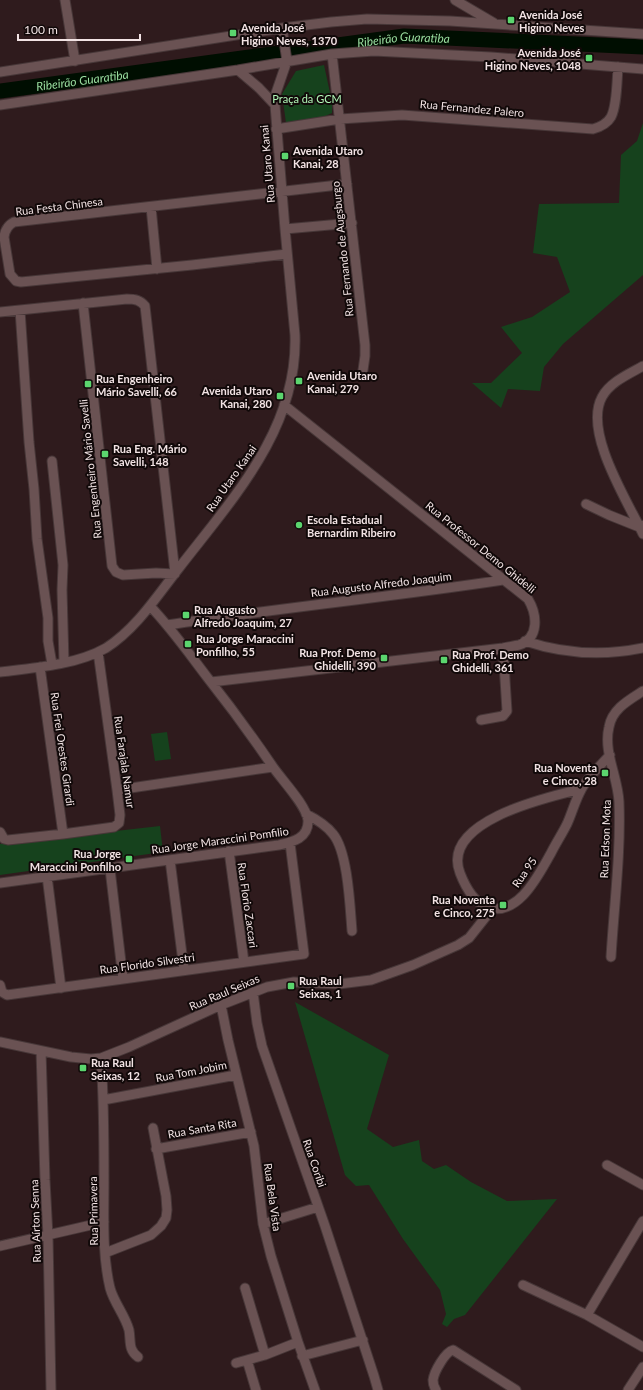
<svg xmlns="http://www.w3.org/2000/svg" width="643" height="1390" font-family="Lato,sans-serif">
<rect width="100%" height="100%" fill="#2f1b1d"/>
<!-- green -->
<path fill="#16421d" d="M324 65 332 102V113L314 121 286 123 282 94 296 71Z
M643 123V275L563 344 544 367 540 391 508 389 501 408 472 383H491L522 353 501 327 532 317 570 292 557 257 533 253 539 204 619 203 621 155 637 141Z
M167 732 171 759 155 761 151 734Z
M160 826 163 852 0 875V844Z
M295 1002 389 1055 367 1129 393 1147 419 1140 422 1161 434 1169 446 1165 471 1182 507 1201 557 1199 465 1315 454 1319 447 1327 442 1324 446 1314 440 1290 403 1239 369 1185 356 1186 345 1175Z"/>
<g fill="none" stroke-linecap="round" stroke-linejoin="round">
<!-- river -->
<path stroke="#000e01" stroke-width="15" id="s1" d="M0 91 404 36 643 47"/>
<!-- street casing -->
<g stroke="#473738" stroke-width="11">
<path id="street" d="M65 0 75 61
M455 0 494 23
M332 54 365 345V356L363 370
M238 70 259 88 275 105
M0 72 282 28 331 22 367 19 450 21 643 34
M0 105 238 70 332 54 374 51 491 57 643 69
M276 129 340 119 402 115 593 129C600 127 607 124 611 117 617 106 617 80 618 67
M151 207 157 269
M285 229 352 223
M287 254 192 265 21 282 16 281 10 274 4 237C5 230 8 225 14 222L347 184
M83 303 112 566 116 572 123 575 156 573 175 574
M20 310 29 442 34 489 37 539 48 618V641L52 664
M0 312 127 299C135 299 140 300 145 306L175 573
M643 366C629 374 610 382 602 397 583 432 628 502 643 534
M52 461 63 565 62 590 64 662
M586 504 609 515 639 527 641 525
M167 625C279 608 391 597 503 580
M525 641C564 654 604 656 643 648
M40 667 63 834
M0 672C34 668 76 665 106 648 136 629 157 596 179 568 233 498 298 429 295 335L285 229 275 105 276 93 287 61 282 28
M211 682 503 648C508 647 514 646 519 645 540 638 537 614 528 599L284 405
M481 720 503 716 507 711 503 648
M581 789C548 797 440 821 460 873 465 886 474 902 487 907 518 918 539 874 551 853 556 843 562 834 567 824 572 813 575 801 581 790 587 778 601 765 610 755
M117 790 273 767
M306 814C316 819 326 825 333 834 348 852 350 907 352 931
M0 832 4 839 8 840 63 834 114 827 119 823 120 815 117 790 98 652
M229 851 244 962
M170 860 184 970
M110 869 123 979
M47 876 61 988
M0 883 279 845C293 842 309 838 308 820 306 805 282 780 273 767 252 736 230 706 207 677 188 652 171 628 150 606
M611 957C614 906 621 853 619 802 618 777 603 752 609 727 612 709 629 700 643 691
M0 985 2 992 7 995 304 954 290 843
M253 992 257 1023 262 1046 325 1226 374 1376 378 1390
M221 1005 228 1040 254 1146 263 1224 271 1256 298 1342 315 1390
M0 1042 71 1057 91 1059 101 1058 129 1047 221 1005 267 987 294 982 339 984 371 980 413 965 458 945 469 938 492 909
M41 1051 45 1180 48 1236 51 1390
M101 1058C104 1099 104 1141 104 1182 104 1217 102 1254 110 1288 114 1303 125 1315 129 1330 131 1341 128 1350 138 1357
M103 1100 236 1075
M156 1149 251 1132
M607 1165 643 1185
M263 1224 318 1207
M0 1246 104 1222
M105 1253 151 1235 161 1226 166 1218 167 1210 166 1196 153 1128
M523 1285 587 1315 643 1347
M245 1288 265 1355
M587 1315 643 1221
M302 1356 363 1340
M247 1360 256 1390
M236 1363 265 1355 298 1342
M436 1390C434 1387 433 1384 433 1380 434 1372 445 1352 453 1350L516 1390
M628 1390 643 1367"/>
</g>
<!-- street -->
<use href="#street" stroke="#6a5253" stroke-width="9"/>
</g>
<!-- markers -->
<g fill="#5bd56e" stroke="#110909" stroke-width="1.5">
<rect x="507" y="16" width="8" height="8" rx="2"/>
<rect x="229" y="29" width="8" height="8" rx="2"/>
<rect x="585" y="54" width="8" height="8" rx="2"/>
<rect x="281" y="152" width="8" height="8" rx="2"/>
<rect x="295" y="377" width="8" height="8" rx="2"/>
<rect x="84" y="380" width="8" height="8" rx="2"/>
<rect x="276" y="392" width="8" height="8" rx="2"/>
<rect x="101" y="450" width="8" height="8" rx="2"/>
<circle cx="299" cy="525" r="4"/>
<rect x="182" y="611" width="8" height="8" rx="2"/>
<rect x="184" y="640" width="8" height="8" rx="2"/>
<rect x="380" y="654" width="8" height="8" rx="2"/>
<rect x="440" y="656" width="8" height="8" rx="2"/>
<rect x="601" y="769" width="8" height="8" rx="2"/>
<rect x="125" y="855" width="8" height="8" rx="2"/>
<rect x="499" y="901" width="8" height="8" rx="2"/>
<rect x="287" y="982" width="8" height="8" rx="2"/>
<rect x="79" y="1064" width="8" height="8" rx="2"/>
</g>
<g text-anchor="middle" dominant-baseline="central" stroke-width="4" stroke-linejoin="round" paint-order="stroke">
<!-- poi labels -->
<g font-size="11" font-weight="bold" fill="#f2e3e4" stroke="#110909" text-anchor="start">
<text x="519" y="14">Avenida José<tspan x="519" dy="13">Higino Neves</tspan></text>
<text x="241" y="27">Avenida José<tspan x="241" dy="13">Higino Neves, 1370</tspan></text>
<text x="581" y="52" text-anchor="end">Avenida José<tspan x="581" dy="13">Higino Neves, 1048</tspan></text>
<text x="293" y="150">Avenida Utaro<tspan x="293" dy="13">Kanai, 28</tspan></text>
<text x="307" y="375">Avenida Utaro<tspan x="307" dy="13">Kanai, 279</tspan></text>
<text x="96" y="378">Rua Engenheiro<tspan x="96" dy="13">Mário Savelli, 66</tspan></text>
<text x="272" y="390" text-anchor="end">Avenida Utaro<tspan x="272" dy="13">Kanai, 280</tspan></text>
<text x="113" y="448">Rua Eng. Mário<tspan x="113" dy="13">Savelli, 148</tspan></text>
<text x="307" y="519">Escola Estadual<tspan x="307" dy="13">Bernardim Ribeiro</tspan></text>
<text x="194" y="609">Rua Augusto<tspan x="194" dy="13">Alfredo Joaquim, 27</tspan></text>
<text x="196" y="638">Rua Jorge Maraccini<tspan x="196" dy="13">Ponfilho, 55</tspan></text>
<text x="376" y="652" text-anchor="end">Rua Prof. Demo<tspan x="376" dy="13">Ghidelli, 390</tspan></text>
<text x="452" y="654">Rua Prof. Demo<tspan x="452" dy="13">Ghidelli, 361</tspan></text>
<text x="597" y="767" text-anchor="end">Rua Noventa<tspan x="597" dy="13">e Cinco, 28</tspan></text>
<text x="121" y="853" text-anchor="end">Rua Jorge<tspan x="121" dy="13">Maraccini Ponfilho</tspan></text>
<text x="495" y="899" text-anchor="end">Rua Noventa<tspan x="495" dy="13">e Cinco, 275</tspan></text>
<text x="299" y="980">Rua Raul<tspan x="299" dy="13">Seixas, 1</tspan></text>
<text x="91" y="1062">Rua Raul<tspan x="91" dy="13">Seixas, 12</tspan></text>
</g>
<!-- park labels -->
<g font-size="11" fill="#b1f6b7" stroke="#110909">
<text x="307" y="98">Praça da GCM</text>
</g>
<!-- street labels -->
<g font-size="11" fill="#f2e3e4" stroke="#110909">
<text transform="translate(472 108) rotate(5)">Rua Fernandez Palero</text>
<text transform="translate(267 164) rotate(-95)">Rua Utaro Kanai</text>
<text transform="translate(59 206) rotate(-7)">Rua Festa Chinesa</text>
<text transform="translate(342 249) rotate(-96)">Rua Fernando de Augsburgo</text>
<text transform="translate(90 469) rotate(-96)">Rua Engenheiro Mário Savelli</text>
<text transform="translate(231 478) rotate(-55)">Rua Utaro Kanai</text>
<text transform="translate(481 547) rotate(39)">Rua Professor Demo Ghidelli</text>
<text transform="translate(381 584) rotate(-7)">Rua Augusto Alfredo Joaquim</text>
<text transform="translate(63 749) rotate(82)">Rua Frei Orestes Girardi</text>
<text transform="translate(125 762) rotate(82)">Rua Farajala Namur</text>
<text transform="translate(605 839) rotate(-88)">Rua Edson Mota</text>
<text transform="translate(220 840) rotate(-8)">Rua Jorge Maraccini Pomfilio</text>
<text transform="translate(524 872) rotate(-55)">Rua 95</text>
<text transform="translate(248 905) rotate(82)">Rua Florio Zaccari</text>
<text transform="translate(147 963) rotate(-8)">Rua Florido Silvestri</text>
<text transform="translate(224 992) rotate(-23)">Rua Raul Seixas</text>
<text transform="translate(191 1071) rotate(-11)">Rua Tom Jobim</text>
<text transform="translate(202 1128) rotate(-10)">Rua Santa Rita</text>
<text transform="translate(315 1163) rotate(71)">Rua Coribi</text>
<text transform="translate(273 1197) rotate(82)">Rua Bela Vista</text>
<text transform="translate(93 1211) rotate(-91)">Rua Primavera</text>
<text transform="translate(35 1221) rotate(-92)">Rua Aírton Senna</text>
</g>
<!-- water labels -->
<g font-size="12" font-style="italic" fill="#9adea0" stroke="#110909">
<text stroke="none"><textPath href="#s1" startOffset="407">Ribeirão Guaratiba</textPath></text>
<text stroke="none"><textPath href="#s1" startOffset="83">Ribeirão Guaratiba</textPath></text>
</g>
</g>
<!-- scale -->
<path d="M18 34v6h122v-6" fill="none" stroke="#f2e3e4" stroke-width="2"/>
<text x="24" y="34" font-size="12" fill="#f2e3e4" stroke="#110909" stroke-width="3" paint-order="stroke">100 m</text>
</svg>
